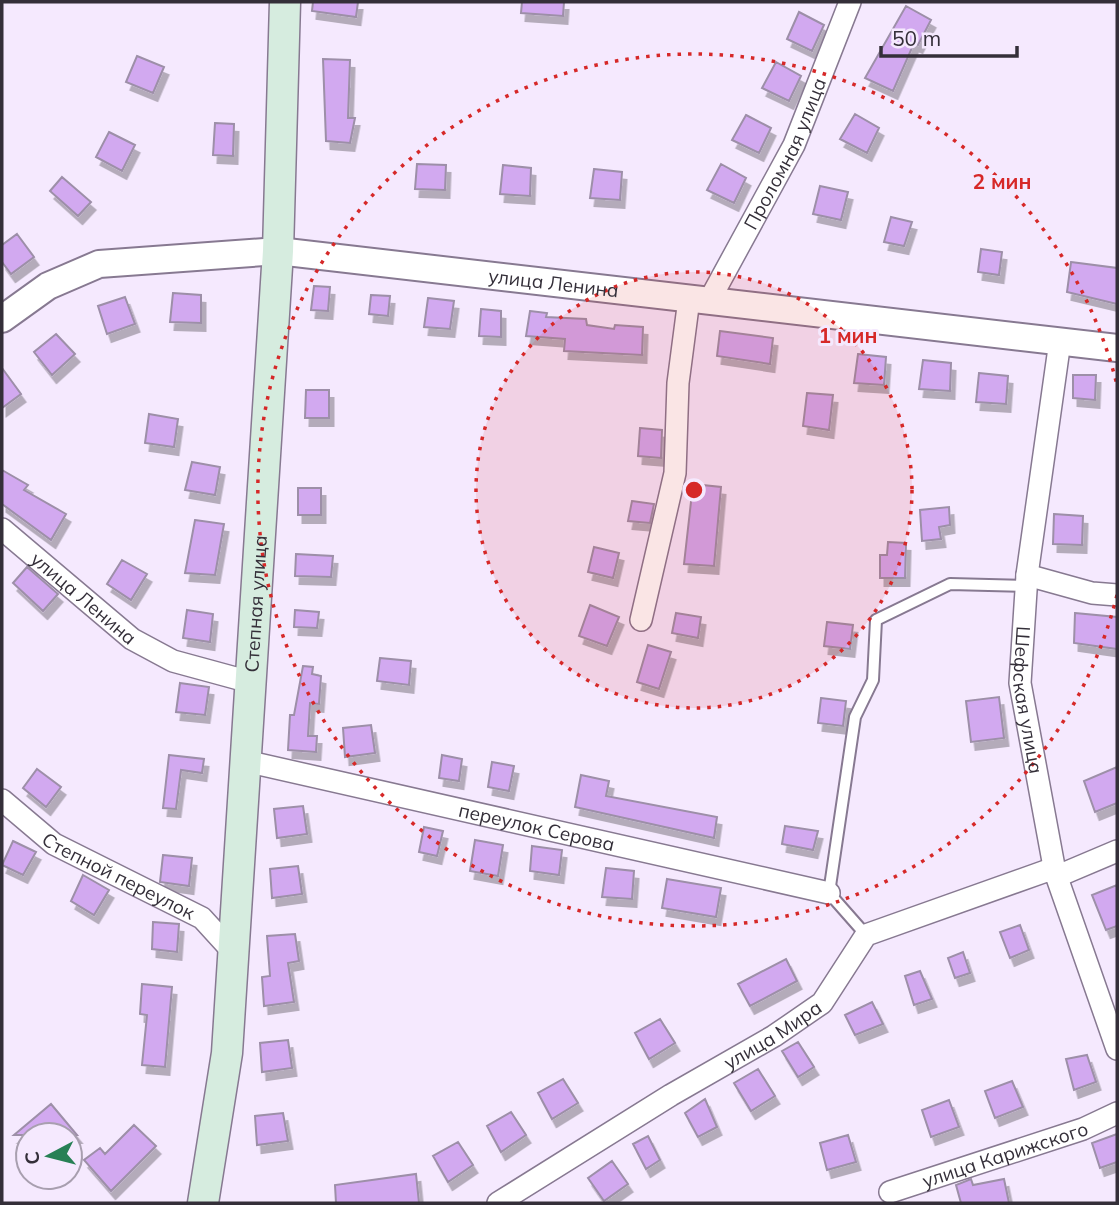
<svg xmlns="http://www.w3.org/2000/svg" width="1119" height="1205" font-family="Mulish,sans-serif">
<defs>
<filter id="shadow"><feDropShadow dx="4.5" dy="8" stdDeviation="0" flood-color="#0004"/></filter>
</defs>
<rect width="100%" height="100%" fill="#f5e9fe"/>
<!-- building -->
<path fill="#d2a9f0" stroke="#9d8fa8" stroke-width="2" filter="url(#shadow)" d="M313 2H358L356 17 312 11Z
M522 2H564L563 16 521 13Z
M906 6 931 20 918 45 914 43 893 91 865 78Z
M799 12 824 25 812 51 787 39Z
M137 56 164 67 153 93 126 82Z
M323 59 350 60 348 118H355L350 143 326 141Z
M776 62 801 76 789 101 762 88Z
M855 114 879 128 867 153 840 139Z
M746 115 771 128 759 153 732 140Z
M215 123 234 124 233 156 213 155Z
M109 132 135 145 122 171 96 157Z
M417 164 446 165 445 190 415 189Z
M721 164 746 178 734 203 707 190Z
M503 165 531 168 530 196 500 194Z
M594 169 622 172 620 200 590 198Z
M62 177 91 202 78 216 50 191Z
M820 186 848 192 841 220 813 214Z
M891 217 912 222 904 246 884 242Z
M17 234 34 257 11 274 2 262V245Z
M981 249 1002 252 999 275 978 272Z
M1071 262 1117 268V304L1067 292Z
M314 286 330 287 328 311 311 310Z
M173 293 201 295V323L170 322Z
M371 295 390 296 388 316 369 314Z
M125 297 135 324 107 334 98 306Z
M428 298 454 301 450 329 424 327Z
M481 309 501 311V337L479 336Z
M530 311 547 313 546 317 586 319 587 325 614 329 615 325 643 327 642 355 564 351 565 339 526 336Z
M720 331 773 338 770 364 717 356Z
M56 334 75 354 52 375 34 352Z
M858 354 886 357 884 385 854 383Z
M923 360 951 363 950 391 919 389Z
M2 368 21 394 2 408Z
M979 373 1008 376 1006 404 976 402Z
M1073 375H1096L1095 400 1073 398Z
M306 390H329V418H305Z
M807 393 833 395 829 430 803 426Z
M149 414 178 419 174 447 145 443Z
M640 428 662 430 661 458 638 456Z
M192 462 220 467 215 495 185 490Z
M2 470 28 485 24 490 66 514 51 540 2 504Z
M693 484 721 487 714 566 684 564Z
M298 488H321V515H298Z
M632 501 654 504 650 523 628 521Z
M949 507 950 525 939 527 941 539 922 541 920 510Z
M1054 514 1083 516 1082 545 1053 544Z
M195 520 224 524 215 575 185 573Z
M888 542 906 543 905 578H880V555H887Z
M594 547 619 553 613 578 588 572Z
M296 554 333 556 331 577 295 576Z
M122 560 147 574 131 600 107 584Z
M27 567 58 594 43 611 13 583Z
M590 605 619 617 607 646 579 636Z
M187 610 213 614 210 642 183 638Z
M295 610 319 612 317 628 294 627Z
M676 613 701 617 698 638 672 633Z
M1075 613 1117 617V649L1074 643Z
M827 622 853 625 850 649 824 646Z
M648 645 671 652 659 689 637 682Z
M380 658 411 661 409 685 377 681Z
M303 666 313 667 312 674 321 676 319 704 310 703 308 736H317L316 752 288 750 290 715H294Z
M180 683 209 687 205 715 176 712Z
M999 697 1004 738 971 742 966 701Z
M821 698 846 701 843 726 818 723Z
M371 725 375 753 345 757 343 728Z
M169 755 204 759 202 773 181 770 176 809 163 808Z
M442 755 462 759 459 781 439 778Z
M492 762 514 766 509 791 488 787Z
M1117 767V803L1095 812 1084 781Z
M37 769 61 787 46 807 23 788Z
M581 775 609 781 606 796 717 817 714 838 575 807Z
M303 806 307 834 277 838 274 809Z
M785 826 818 831 813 850 782 844Z
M424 827 443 831 437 856 419 852Z
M475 840 503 845 498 876 470 871Z
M13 841 36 852 23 875 2 865Z
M532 846 562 850 559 875 530 871Z
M163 855 192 858 189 886 160 882Z
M298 866 302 894 272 898 270 869Z
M606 868 634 871 632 899 602 897Z
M83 875 109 890 94 915 71 901Z
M667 879 721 888 716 917 662 908Z
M1117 885V926L1106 930 1092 895Z
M153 922 179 924 177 952 152 949Z
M1020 925 1029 950 1010 958 1000 932Z
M295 934 299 961 288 963 294 1002 264 1006 262 977 270 976 267 936Z
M963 952 970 973 955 978 948 958Z
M786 959 797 981 750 1006 738 984Z
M920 971 932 999 914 1005 905 976Z
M142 984 172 987 165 1067 142 1065 147 1015 140 1014Z
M872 1002 883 1024 855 1035 845 1015Z
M660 1019 675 1043 649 1059 635 1033Z
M288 1040 292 1068 262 1072 260 1043Z
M798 1042 814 1067 798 1077 782 1051Z
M1087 1055 1096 1082 1074 1090 1066 1059Z
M758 1069 775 1096 751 1111 734 1083Z
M563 1079 578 1103 552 1119 538 1093Z
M1012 1081 1023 1107 995 1118 985 1091Z
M705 1099 717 1127 698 1137 685 1113Z
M949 1100 959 1127 931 1137 922 1110Z
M51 1104 77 1135H14Z
M511 1112 526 1135 501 1152 487 1126Z
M283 1113 288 1141 257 1145 255 1116Z
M134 1125 156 1146 111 1191 84 1160 100 1148 105 1154Z
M1117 1134V1162L1100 1168 1092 1143Z
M848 1135 856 1162 827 1170 820 1143Z
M648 1136 660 1160 646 1169 633 1144Z
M458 1142 473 1165 448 1182 433 1156Z
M612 1161 628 1184 604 1201 588 1178Z
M416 1174 419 1203H336L335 1185Z
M971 1179 973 1185 1004 1179 1009 1203H961L956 1185Z"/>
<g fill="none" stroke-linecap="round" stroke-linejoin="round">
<!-- service casing -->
<g stroke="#877991" stroke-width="14">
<path id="service" d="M866 935 829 893 855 717 873 680 876 620 950 584 1026 586"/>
</g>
<!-- minor casing -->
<g stroke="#877991" stroke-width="24">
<g id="minor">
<path id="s1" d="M709 301 794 145 850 2"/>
<path id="s2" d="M1060 341 1027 575 1020 683 1055 872 1117 1049"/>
<path id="s3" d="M2 529 132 639 173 661 250 682"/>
<path d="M1027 575 1092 593 1117 595"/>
<path d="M641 620 675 473 678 383 689 299"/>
<path id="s4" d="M245 761 829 893"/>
<path id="s5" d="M2 800 54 844 202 918 233 952"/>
<path id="s6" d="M890 1192 1083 1129 1117 1113"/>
<path id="s7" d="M498 1203 671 1095 774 1036 822 1003 866 935 1046 871 1065 873 1117 851"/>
</g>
</g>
<!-- tertiary casing -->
<g stroke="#877991" stroke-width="30">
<g id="tertiary">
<path id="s8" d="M2 319 48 286 99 264 278 251 1117 348"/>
</g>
</g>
<!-- secondary casing -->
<g stroke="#877991" stroke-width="33">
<g id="secondary">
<path id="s9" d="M203 1203 227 1053 278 251 285 2"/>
</g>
</g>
<!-- service -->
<use href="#service" stroke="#fff" stroke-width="10"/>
<!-- minor -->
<use href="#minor" stroke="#fff" stroke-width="21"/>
<!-- tertiary -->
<use href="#tertiary" stroke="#fff" stroke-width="26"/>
<!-- secondary -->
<use href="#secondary" stroke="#d6ecdf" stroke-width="30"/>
</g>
<!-- distance rings -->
<circle cx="694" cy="490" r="218" fill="#d62828" fill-opacity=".12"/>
<g fill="none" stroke="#d62828" stroke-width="3.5" stroke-dasharray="3.5 7">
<circle cx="694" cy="490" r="218"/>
<path d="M1117 595A436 436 0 1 1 1117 385"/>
</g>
<g text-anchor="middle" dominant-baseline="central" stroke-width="6" stroke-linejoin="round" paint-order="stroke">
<!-- street labels -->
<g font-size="19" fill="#342f39" stroke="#f5e9fe">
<text stroke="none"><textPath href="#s1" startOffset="166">Проломная улица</textPath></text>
<text stroke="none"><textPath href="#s8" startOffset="569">улица Ленина</textPath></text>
<text stroke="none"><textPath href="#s3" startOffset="107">улица Ленина</textPath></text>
<text stroke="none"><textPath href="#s9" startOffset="602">Степная улица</textPath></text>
<text stroke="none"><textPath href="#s2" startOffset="362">Шефская улица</textPath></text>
<text stroke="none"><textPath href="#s4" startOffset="299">переулок Серова</textPath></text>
<text stroke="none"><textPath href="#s5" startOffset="140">Степной переулок</textPath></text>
<text stroke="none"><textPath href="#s7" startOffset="322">улица Мира</textPath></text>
<text stroke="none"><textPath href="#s6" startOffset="121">улица Карижского</textPath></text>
</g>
</g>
<circle cx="694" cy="490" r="10" fill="#d62828" stroke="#f5e9fe" stroke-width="3.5"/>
<g font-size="21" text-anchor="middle" font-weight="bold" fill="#d62828" stroke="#f5e9fe" stroke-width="6" stroke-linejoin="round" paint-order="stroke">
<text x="1002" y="189">2 мин</text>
<text x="848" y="343">1 мин</text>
</g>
<!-- border -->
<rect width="1119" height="1205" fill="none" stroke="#342f39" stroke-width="7"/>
<!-- north arrow -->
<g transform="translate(49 1156) rotate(263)"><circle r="33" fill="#f5e9fe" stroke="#a89faf" stroke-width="2"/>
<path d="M0-5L12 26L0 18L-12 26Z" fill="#278055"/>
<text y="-10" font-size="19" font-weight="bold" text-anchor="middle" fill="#342f39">С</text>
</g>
<!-- scale -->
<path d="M881 46v10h136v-10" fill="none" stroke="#342f39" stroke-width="3.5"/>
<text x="892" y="46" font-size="21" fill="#342f39" stroke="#f5e9fe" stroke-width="5" paint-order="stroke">50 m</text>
</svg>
